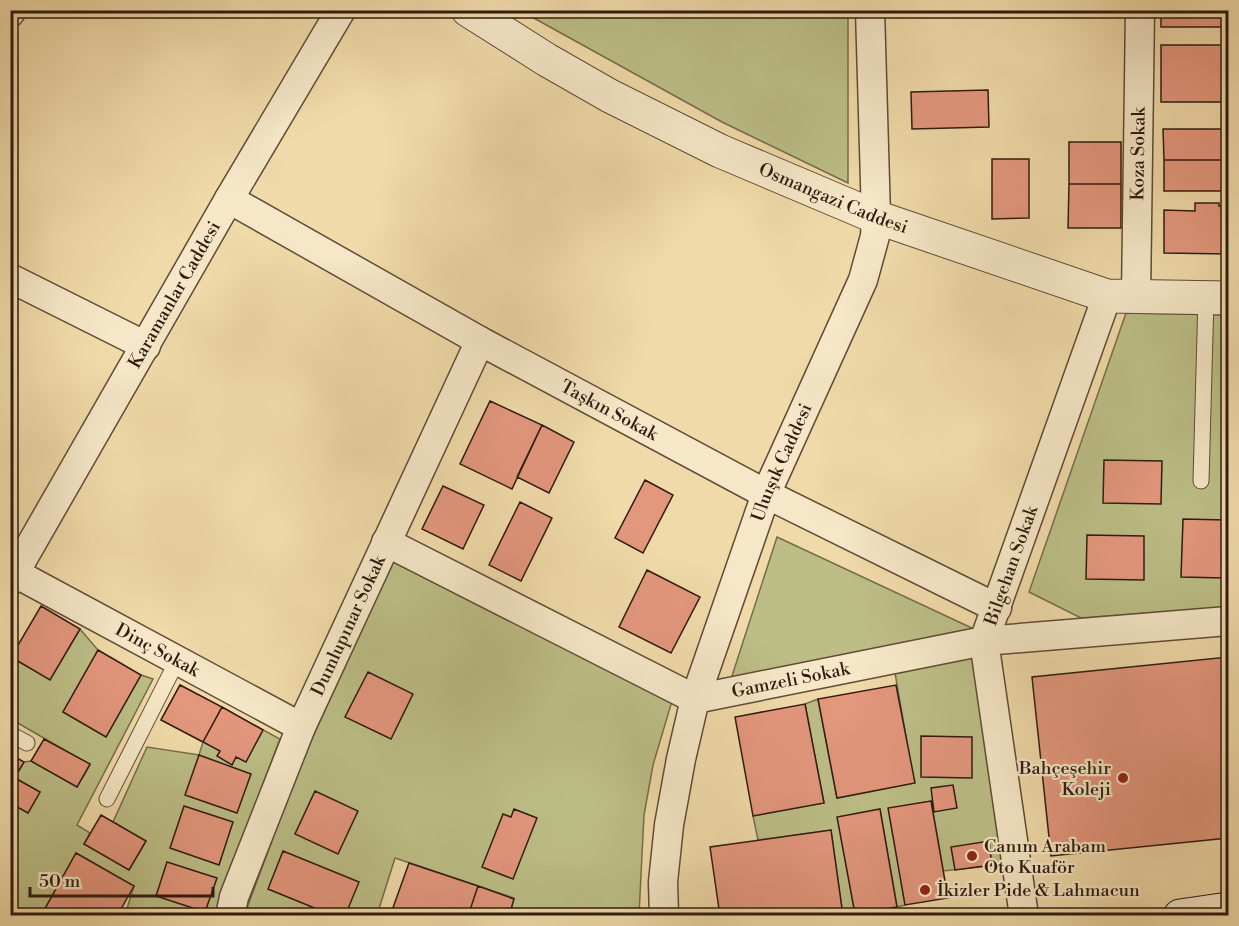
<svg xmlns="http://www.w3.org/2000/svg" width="1239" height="926" font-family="'Libre Bodoni',serif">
<rect width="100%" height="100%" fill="#f0daa9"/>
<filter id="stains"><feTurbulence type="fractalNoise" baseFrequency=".00333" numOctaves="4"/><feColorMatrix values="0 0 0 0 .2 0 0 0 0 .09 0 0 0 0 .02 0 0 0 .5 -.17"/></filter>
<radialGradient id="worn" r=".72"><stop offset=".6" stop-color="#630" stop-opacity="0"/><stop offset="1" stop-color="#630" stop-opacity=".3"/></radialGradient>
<!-- green -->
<path fill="#bcbe86" stroke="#766c4b" stroke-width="1.5" d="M521 11H848V183L722 122Z
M1126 313 1228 315V607L1081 618 1029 592Z
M777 537 974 629 731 679Z
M393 562 672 701 653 765 644 815 639 915H509L514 898 395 858 377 915 244 916 300 765Z
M80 629 98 650 63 712 106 737 141 675 153 679 77 825 90 833 84 844 129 870 146 841 113 822 147 747 199 755 203 742 161 720 180 685 280 739 223 890 216 915H125L134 886 76 853 41 915H11V803L28 813 40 792 15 778 24 762 31 761 77 787 90 765 11 719 10 657 50 679Z
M972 656 1006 864 943 871 931 801 889 808 905 905 897 907 880 810 838 817 855 914 843 915 831 830 758 840 753 816 824 803 805 704 818 699 837 798 914 783 895 673Z"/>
<!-- building -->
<path fill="#e3977d" stroke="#2f1b10" stroke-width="1.5" d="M1161 10H1228V27H1161Z
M1161 45H1228V102H1161Z
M988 90 989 127 912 129 911 92Z
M1163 129H1228V160H1164Z
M1069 142H1121V184H1069Z
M992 159H1029V218L992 219Z
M1164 160H1228V191H1164Z
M1069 184H1121V228H1068Z
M1195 203H1219V206H1228V254L1164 253V210L1195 211Z
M490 401 542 425 512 489 460 464Z
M542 425 574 442 549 493 517 477Z
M1104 460 1162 461 1161 504 1103 503Z
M645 480 673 495 643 553 615 538Z
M443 486 484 505 463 549 422 529Z
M520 502 552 518 521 581 489 565Z
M1183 519 1226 520 1225 578 1181 577Z
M1087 535 1144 536V580L1086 579Z
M647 570 700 597 671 653 619 627Z
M41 606 80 629 50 680 11 657Z
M98 650 141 675 106 737 63 712Z
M1228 657V838L1051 856 1032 677Z
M368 672 413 694 391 739 345 717Z
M180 685 222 707 203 742 161 720Z
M896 685 915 783 837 798 818 699Z
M805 704 824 803 753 816 735 717Z
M222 707 263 730 246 762 236 757 232 765 217 756 220 751 203 742Z
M921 736 972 737V778L921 777Z
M44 739 90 764 77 787 31 761Z
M10 754 24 762 10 785Z
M199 755 251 774 237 813 185 795Z
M15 778 40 792 28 813 10 803V785Z
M953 785 957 808 934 812 931 788Z
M315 791 358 811 338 854 295 834Z
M931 801 948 898 905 905 888 808Z
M184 806 233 822 219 865 170 848Z
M514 809 537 818 513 879 482 867 503 814 511 817Z
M880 809 897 907 855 914 837 817Z
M101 815 146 841 129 870 84 844Z
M831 830 843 916H720L710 847Z
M989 841 992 865 955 870 951 847Z
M283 851 359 882 345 916H334L268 889Z
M76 853 134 886 117 916H41Z
M167 862 217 878 205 912 156 896Z
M409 863 478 886 468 916H390Z
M478 886 514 899 509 916H468Z"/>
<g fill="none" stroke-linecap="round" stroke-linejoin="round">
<!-- service casing -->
<g stroke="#5f4b36" stroke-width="17">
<path id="service" d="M1201 481 1206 297
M10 734 27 743
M107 799 177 661"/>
</g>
<!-- minor casing -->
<g stroke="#5f4b36" stroke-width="31">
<g id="minor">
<path d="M10 13 12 10"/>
<path id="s1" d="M229 199 480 341 766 494 997 608"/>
<path d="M10 278 146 346"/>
<path id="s2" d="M1136 296 1140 10"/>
<path id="s3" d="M386 542 695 699 984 641 1228 621"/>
<path id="s4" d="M15 573 301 727"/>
<path id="s5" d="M10 581 229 199 341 10"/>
<path id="s6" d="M230 916 234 897 301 727 480 341"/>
<path id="s7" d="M664 916 663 882 669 825 681 759 695 699 766 494 863 280 875 236 876 217 870 10"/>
<path id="s8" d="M1024 916 984 641 1107 296"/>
</g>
</g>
<!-- tertiary casing -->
<g stroke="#5f4b36" stroke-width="35">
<g id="tertiary">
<path id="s9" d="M468 10 547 60 610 96 720 151 876 217 1107 296 1228 298"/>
</g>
</g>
<!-- secondary casing -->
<g stroke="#2f1b10" stroke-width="35">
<path id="secondary" d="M1180 916 1228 909"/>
</g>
<!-- service -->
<use href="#service" stroke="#f5e7c7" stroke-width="15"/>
<!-- minor -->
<use href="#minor" stroke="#f5e7c7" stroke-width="28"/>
<!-- tertiary -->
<use href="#tertiary" stroke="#f5e7c7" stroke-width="33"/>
<!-- secondary -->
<use href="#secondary" stroke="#f5e7c7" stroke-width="33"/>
</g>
<!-- markers -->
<g fill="#8f2418" stroke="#f5e7c7" stroke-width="2">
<circle cx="1123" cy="778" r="6"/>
<circle cx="972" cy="856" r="6"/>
<circle cx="925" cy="890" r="6"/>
</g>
<g text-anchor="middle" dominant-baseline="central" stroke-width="4.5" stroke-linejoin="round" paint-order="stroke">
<!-- street labels -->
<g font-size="18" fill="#2f1b10" stroke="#f5e7c7">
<text stroke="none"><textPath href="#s2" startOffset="142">Koza Sokak</textPath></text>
<text stroke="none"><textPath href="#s9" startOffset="412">Osmangazi Caddesi</textPath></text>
<text stroke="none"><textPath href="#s5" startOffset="330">Karamanlar Caddesi</textPath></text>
<text stroke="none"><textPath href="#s1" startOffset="435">Taşkın Sokak</textPath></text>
<text stroke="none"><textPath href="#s7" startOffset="472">Uluışık Caddesi</textPath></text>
<text stroke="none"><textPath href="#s8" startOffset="358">Bilgehan Sokak</textPath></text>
<text stroke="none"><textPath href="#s6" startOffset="314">Dumlupınar Sokak</textPath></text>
<text stroke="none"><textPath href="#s4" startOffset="162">Dinç Sokak</textPath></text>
<text stroke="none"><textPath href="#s3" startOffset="444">Gamzeli Sokak</textPath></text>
</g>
<!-- poi labels -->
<g font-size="18" fill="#2f1b10" stroke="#f5e7c7" text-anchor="start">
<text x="1111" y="768" text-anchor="end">Bahçeşehir<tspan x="1111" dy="21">Koleji</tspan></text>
<text x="984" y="846">Canım Arabam<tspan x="984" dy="21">Oto Kuaför</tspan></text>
<text x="937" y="890">İkizler Pide &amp; Lahmacun</text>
</g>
</g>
<!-- margin -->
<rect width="1239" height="926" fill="none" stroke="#f0daa9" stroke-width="36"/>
<rect x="12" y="12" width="1215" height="902" fill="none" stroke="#2f1b10" stroke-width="3"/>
<rect x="18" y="18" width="1203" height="890" fill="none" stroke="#2f1b10" stroke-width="1.5"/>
<!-- scale -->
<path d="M30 887v9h183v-9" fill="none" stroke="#2f1b10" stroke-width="3"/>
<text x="39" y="887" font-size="18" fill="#2f1b10" stroke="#f5e7c7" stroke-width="4.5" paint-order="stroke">50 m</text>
<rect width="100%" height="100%" filter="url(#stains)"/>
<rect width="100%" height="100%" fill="url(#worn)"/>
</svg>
